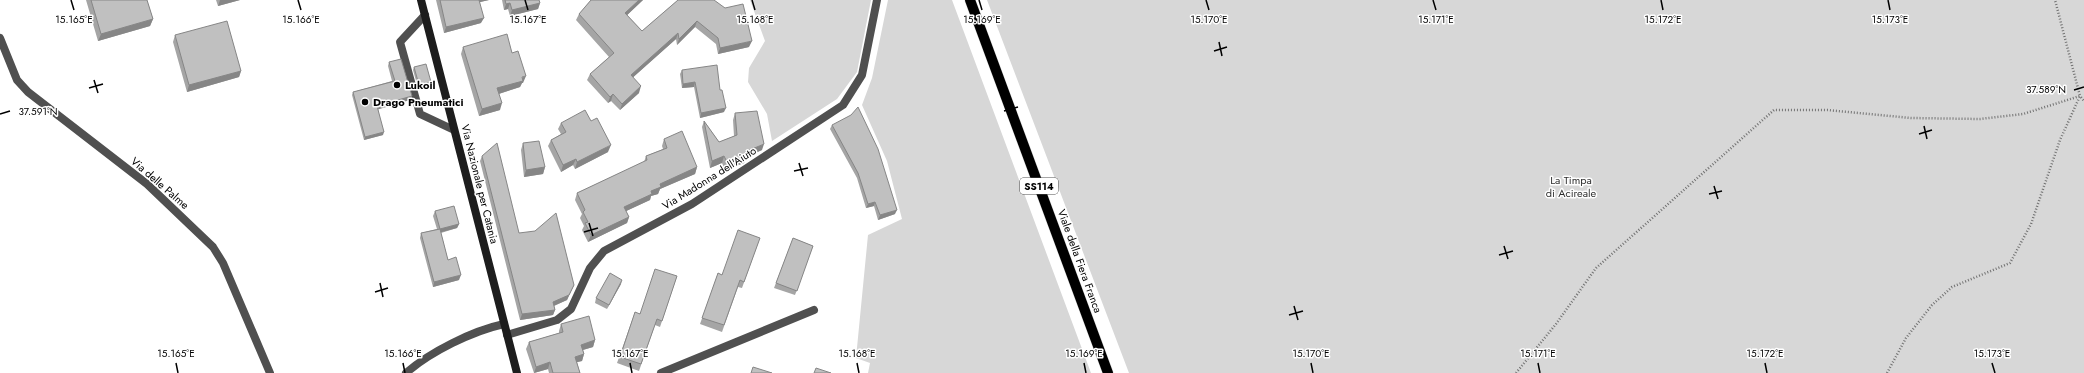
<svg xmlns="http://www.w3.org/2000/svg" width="2084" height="373" font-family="Jost,sans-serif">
<rect width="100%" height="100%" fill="#fff"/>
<!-- green -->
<path fill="#d7d7d7" d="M750 0H871L857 72 837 99 772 141 767 114 748 82 749 68 765 41Z
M888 0H952L1091 373H868L870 363 856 358 868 235 902 219 887 161 862 105 872 78Z
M987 0H2084V373H1129Z"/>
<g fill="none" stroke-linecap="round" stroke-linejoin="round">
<!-- primary casing -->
<g stroke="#dbdbdb" stroke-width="11">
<path id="primary" d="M970 0 1108 373"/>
</g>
<!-- path -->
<path stroke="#727272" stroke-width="2.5" stroke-dasharray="1 2" stroke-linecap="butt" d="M1516 373 1556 324 1596 268 1774 110H1827L1911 118 1980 119 2023 114 2080 96 2084 101
M1887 373 1906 338 1932 305 1952 287 2010 263 2031 224 2060 140 2080 96 2055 0"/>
<!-- service -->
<path stroke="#505050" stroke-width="8" d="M425 15 400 42 420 114 454 130"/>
<!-- minor -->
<path stroke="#505050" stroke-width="8" d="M0 38 17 80 28 92 147 184 213 247 223 263 270 373
M507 335 557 320 571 309 590 268 604 251 692 204 843 105 862 75 877 0
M406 373C430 352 472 331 504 324
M661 373 814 310"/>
<!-- secondary -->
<path stroke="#1d1d1d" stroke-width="8" d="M421 0 517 373"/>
<!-- primary -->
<use href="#primary" stroke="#000" stroke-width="10"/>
</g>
<!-- wall -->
<path fill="#a5a5a5" d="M86 0H147L153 19 150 26 98 41Z
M216 0H240L218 6Z
M436 0H489L480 2 481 23 444 33Z
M502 0H539L540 3 538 9 510 16 508 9 504 10Z
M591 0H643L627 15 642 31 678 0 749 47 718 54 716 44 695 27 677 45 676 39 633 77 639 93 620 110 611 101 608 103 587 80 590 74 609 57 576 20 579 14Z
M175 35 241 71 239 77 187 92 173 42Z
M463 47 512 53 523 83H522L520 87 499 94 500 110 479 116 461 54Z
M389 62 410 100 378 109 383 135 364 140 352 95 353 92 392 81 388 66Z
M414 67 431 82 430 84 418 88 413 70Z
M682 70 720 90 724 112 700 118 694 87 682 88 680 74Z
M735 113 762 150 746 157 744 163 725 170 722 163 710 168 702 127 704 121 719 142 734 136 733 120Z
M591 121 608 152 575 169 573 165 561 172 548 146 551 140 561 134 558 129 561 123Z
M832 125 895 214 878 220 874 206 866 208 857 178 830 129Z
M664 139 697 167 695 174 660 189 658 194 651 196 650 200 626 211 629 217 627 223 588 242 582 230 584 226 580 218 582 214 575 200 577 193 644 162 646 156 663 149 662 146Z
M523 143 545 167 543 174 524 177 521 150Z
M482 156 519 233 574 285 567 300 554 306 555 310 553 315 520 320 480 161Z
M435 211 459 224 457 228 441 233 448 260 459 280 433 287 420 238 421 233 437 229 433 216Z
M760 238 742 288 738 287 722 332 700 324 718 273 722 275Z
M793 238 813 246 795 295 774 288Z
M677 276 660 327 655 325 639 371 617 363 635 312 639 314Z
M621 284 607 309 595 303 596 298Z
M561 324 595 340 593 347 583 350 584 354 582 361 577 362 580 373H549L548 369 534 373 526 349 529 342 559 333V331Z"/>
<!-- shaded-wall -->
<path fill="#868686" d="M220 0H240L218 6Z
M478 0H489L476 3Z
M639 0H643L623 19 625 13Z
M510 3 508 9 504 10 506 4Z
M540 3 538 9 510 16 512 10Z
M484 18 481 23 444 33 446 27Z
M153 19 150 26 98 41 101 34Z
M697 21 695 27 677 45 679 39Z
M678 33 676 39 629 81 631 75Z
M752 41 749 47 718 54 720 48Z
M241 71 239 77 187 92 189 85Z
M526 76 523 83H522L520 87 495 95 497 88Z
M431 82 430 84 418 88 419 85Z
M695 82 694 87 682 88 683 84Z
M641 86 639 93 620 110 622 104Z
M613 94 611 101 608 103 610 97Z
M412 96 410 100 376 110 377 106Z
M502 103 500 110 479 116 482 109Z
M726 108 724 112 700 118 701 113Z
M384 132 383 135 364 140 365 137Z
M764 144 762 150 746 157 744 163 725 170 728 164 745 152Z
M611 145 608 152 575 169 577 162Z
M724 156 722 163 710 168 712 161Z
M576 159 573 165 561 172 563 165Z
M545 167 543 174 524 177 526 170Z
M697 167 695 174 660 189 658 194 651 196 650 200 622 213 624 207 651 191 660 184Z
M875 202 874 206 866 208 868 204Z
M897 210 895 214 878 220 880 215Z
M629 217 627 223 588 242 591 235Z
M459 224 457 228 438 233 440 229Z
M461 275 459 280 433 287 434 282Z
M622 280 621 284 607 309 609 305Z
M574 285 567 300 551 307 553 302Z
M555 310 553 315 520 320 522 314Z
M595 340 593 347 579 351 581 345Z
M584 354 582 361 573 363 575 357Z
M550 362 548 369 534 373 536 367Z"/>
<!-- building -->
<path fill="#c0c0c0" stroke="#868686" d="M91 0H147L153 19 101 34Z
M440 0H479L484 18 446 27Z
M505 0H539L540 3 512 10 510 3 506 4Z
M591 0H639L625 13 642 31 678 0H714L725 8 743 4 752 41 720 48 718 38 697 21 679 39 678 33 631 75 641 86 622 104 613 94 610 97 590 74 614 53 579 14Z
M227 21 241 71 189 85 175 35Z
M507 34 512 53 518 51 526 76 522 77 523 81 497 88 502 103 482 109 463 47Z
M401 59 412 96 377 106 384 132 365 137 353 92 395 81 389 62Z
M426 64 431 82 419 85 414 67Z
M717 65 720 90H722L726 108 701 113 695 82 683 84 682 70Z
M858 107 878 149 897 210 880 215 875 202 868 204 858 173 832 125 851 115Z
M585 110 591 121 597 118 611 145 577 162 576 159 563 165 551 140 566 132 561 123Z
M757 111 764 144 745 152 746 156 728 164 724 156 712 161 704 121 719 142 737 135 735 113Z
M682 131 697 167 660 184 661 187 651 191 652 194 624 207 629 217 591 235 585 223 588 222 583 212 585 210 577 193 647 160 646 156 667 148 664 139Z
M539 141 545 167 526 170 523 143Z
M497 143 519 233 535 231 556 213 574 285 569 295 553 302 555 310 522 314 482 156Z
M454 206 459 224 440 229 435 211Z
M440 229 448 260 456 257 461 275 434 282 421 233Z
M738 230 760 238 744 282 740 280 724 325 702 318 718 273 722 275Z
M793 238 813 246 797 291 776 283Z
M655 269 677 276 662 321 657 319 641 364 620 357 635 312 640 314Z
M610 273 622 280 609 305 596 298Z
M589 316 595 340 581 345 584 354 575 357 580 373H553L550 362 536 367 529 342 563 332 561 324Z
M753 367 772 373H751Z
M816 368 831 373H814Z"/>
<!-- ticks -->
<path fill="none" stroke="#000" stroke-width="1.5" d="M71 0 74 10M298 0 301 10M525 0 528 10M752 0 755 10M979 0 982 10M1206 0 1209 10M1433 0 1436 10M1661 0 1663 10M1888 0 1890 10M1219 42 1222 56M1214 51 1227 47M94 80 98 93M89 88 103 84M2074 90 2084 87M1009 103 1013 116M1004 111 1018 107M0 114 10 111M1924 126 1927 139M1919 134 1932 130M799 163 803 176M794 171 808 168M1714 186 1718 199M1709 194 1722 191M589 223 593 236M584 232 598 228M1504 246 1508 259M1499 255 1513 251M380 283 383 297M375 292 388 288M1294 306 1298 320M1289 315 1303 311M176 363 178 373M403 363 405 373M630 363 632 373M857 363 859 373M1084 363 1086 373M1311 363 1313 373M1538 363 1540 373M1765 363 1767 373M1992 363 1995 373"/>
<!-- markers -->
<g fill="#000" stroke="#fff" stroke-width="1.5">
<circle cx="397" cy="85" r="4"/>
<circle cx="365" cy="102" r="4"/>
</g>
<g text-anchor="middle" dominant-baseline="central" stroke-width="3" stroke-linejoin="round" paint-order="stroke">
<!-- shield labels -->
<rect fill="#fff" stroke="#4c4c4c" stroke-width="1" x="1020" y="178" width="38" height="16" rx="3"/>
<g font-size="10" font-weight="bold" fill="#000">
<text x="1039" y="186">SS114</text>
</g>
<!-- poi labels -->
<g font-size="11" font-weight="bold" fill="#000" stroke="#fff" text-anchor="start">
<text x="405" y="85">Lukoil</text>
<text x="373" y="102">Drago Pneumatici</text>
</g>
<!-- street labels -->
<g font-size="11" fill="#000" stroke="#fff">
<text transform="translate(709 178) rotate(-32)">Via Madonna dell'Aiuto</text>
<text transform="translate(160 183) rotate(41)">Via delle Palme</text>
<text transform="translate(480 184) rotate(76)">Via Nazionale per Catania</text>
<text transform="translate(1080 261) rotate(70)">Viale della Fiera Franca</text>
</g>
<!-- park labels -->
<g font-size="11" fill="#2e2e2e" stroke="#fff">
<text x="1571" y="180">La Timpa<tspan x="1571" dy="13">di Acireale</tspan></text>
</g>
</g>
<g font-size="10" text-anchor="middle" fill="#000" stroke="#fff" stroke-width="3" stroke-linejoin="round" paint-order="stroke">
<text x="74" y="23">15.165°E</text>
<text x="301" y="23">15.166°E</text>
<text x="528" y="23">15.167°E</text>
<text x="755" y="23">15.168°E</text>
<text x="982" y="23">15.169°E</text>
<text x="1209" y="23">15.170°E</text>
<text x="1436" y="23">15.171°E</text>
<text x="1663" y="23">15.172°E</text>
<text x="1890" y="23">15.173°E</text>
<text x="2046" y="93">37.589°N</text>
<text x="38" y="115">37.591°N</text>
<text x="176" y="357">15.165°E</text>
<text x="403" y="357">15.166°E</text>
<text x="630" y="357">15.167°E</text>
<text x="857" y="357">15.168°E</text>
<text x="1084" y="357">15.169°E</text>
<text x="1311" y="357">15.170°E</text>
<text x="1538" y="357">15.171°E</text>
<text x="1765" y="357">15.172°E</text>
<text x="1992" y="357">15.173°E</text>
</g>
</svg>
